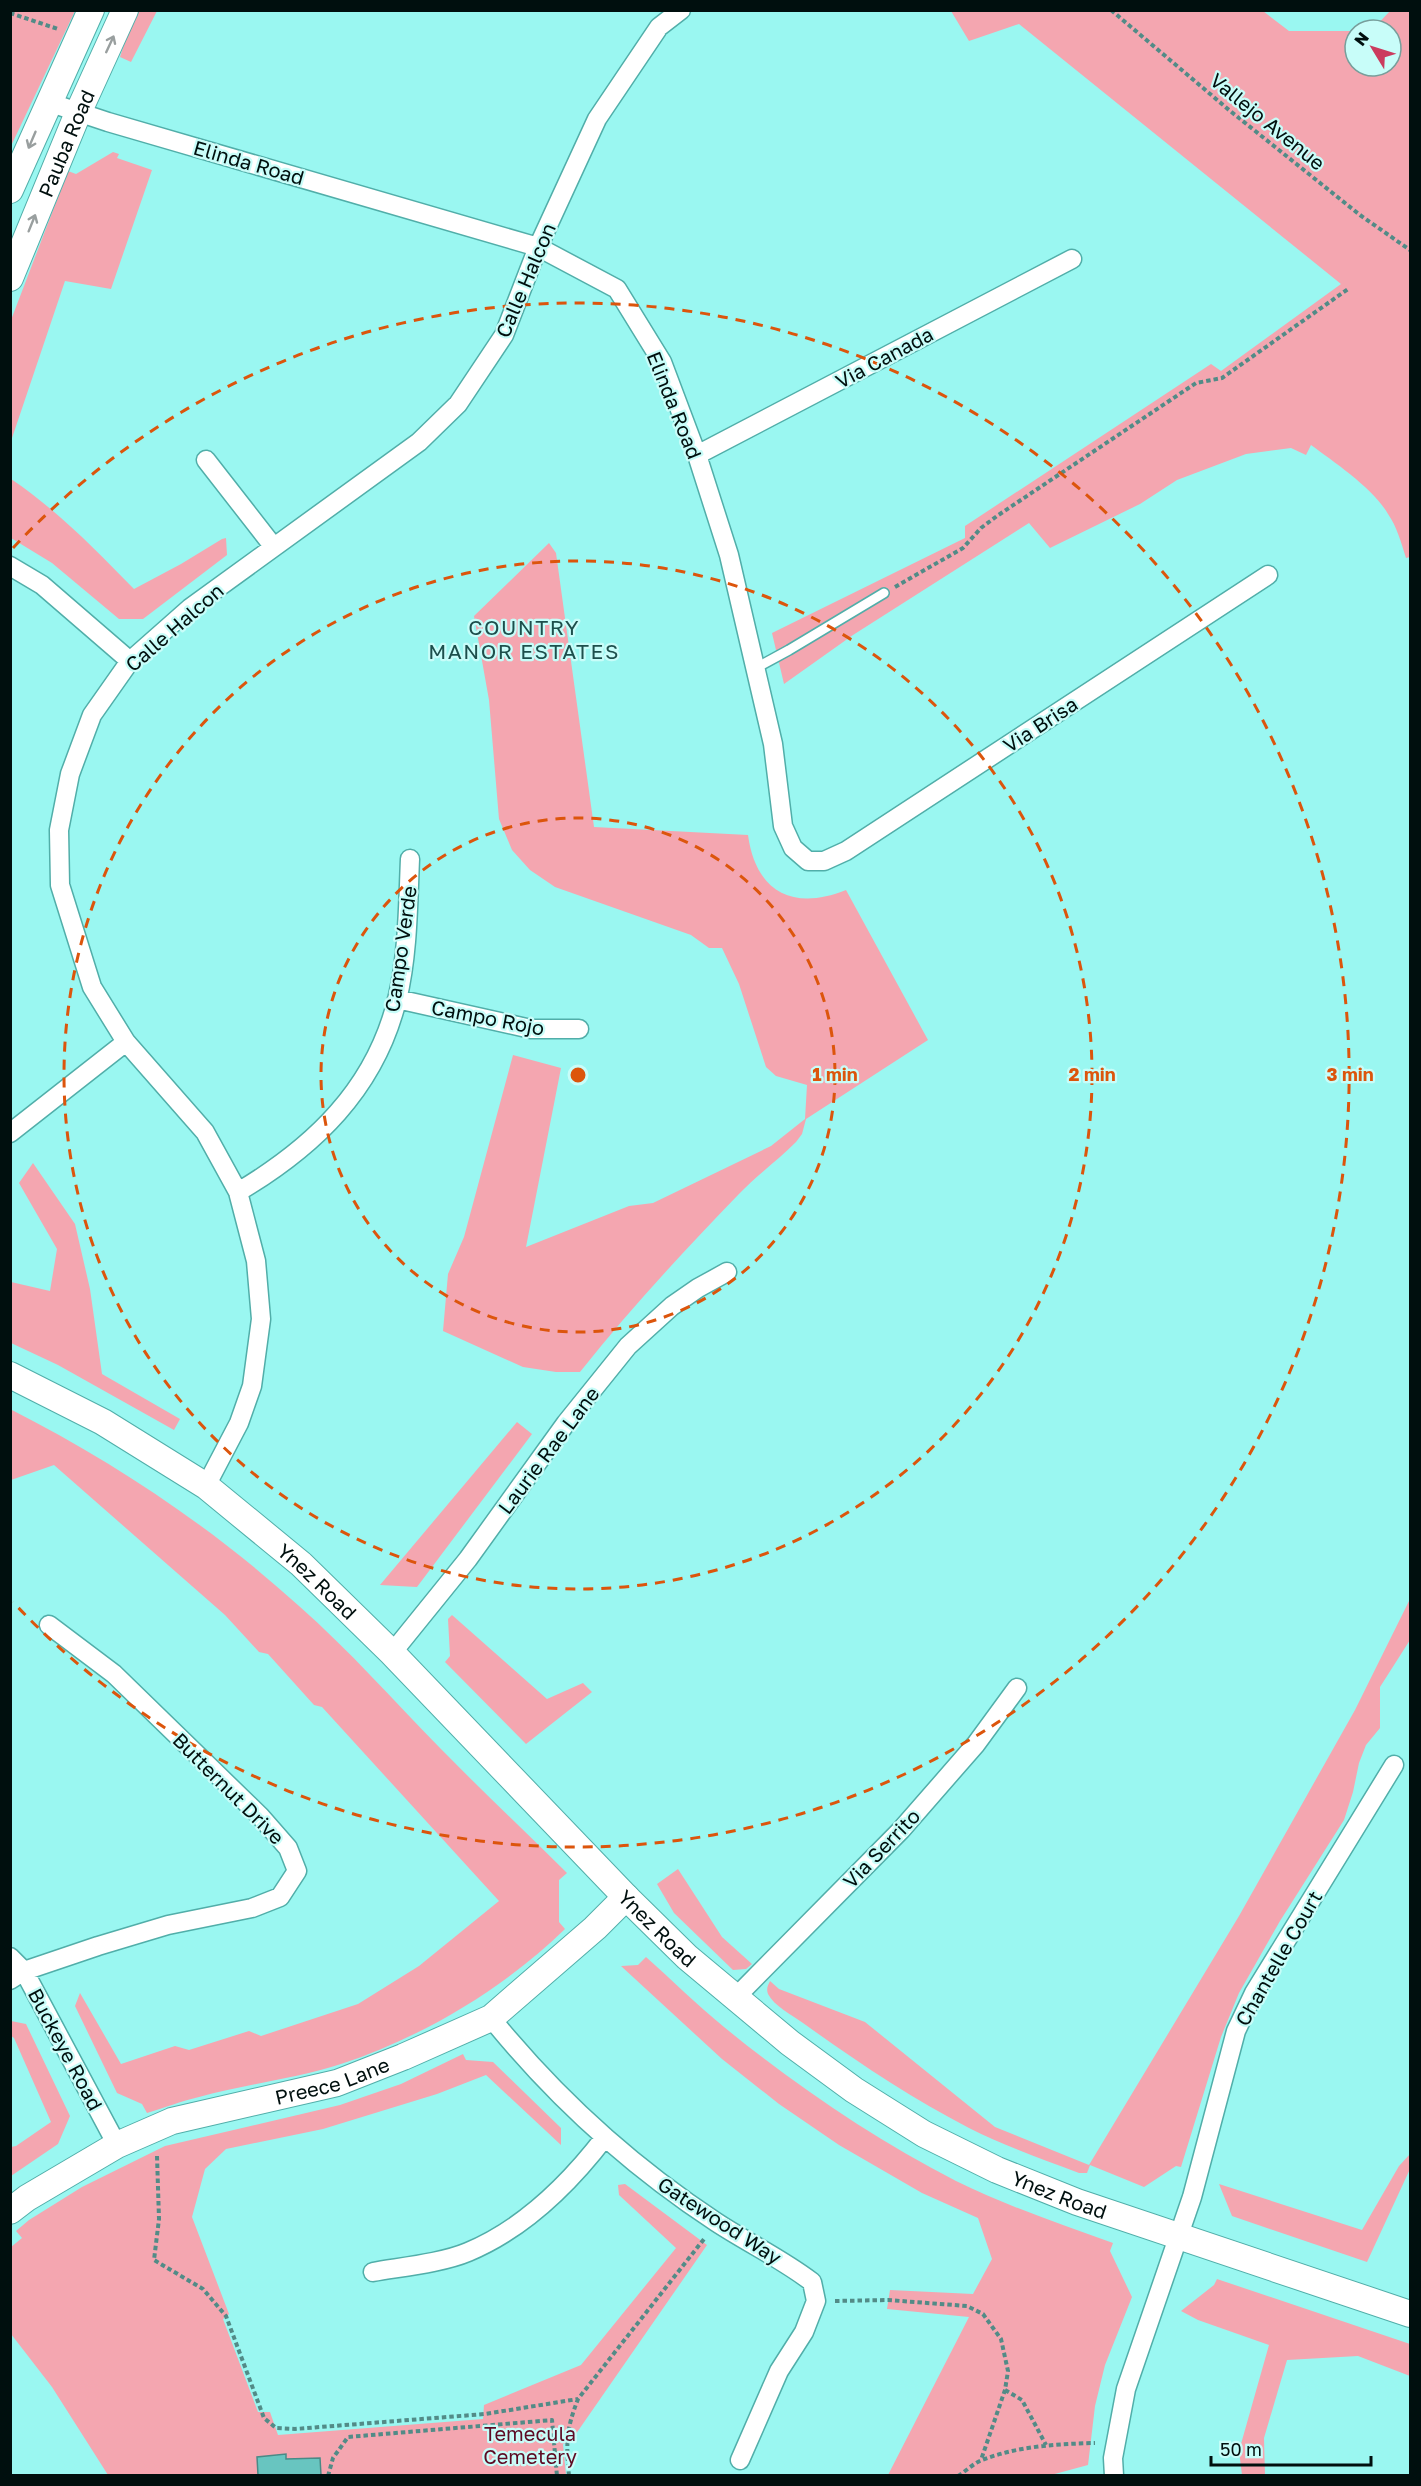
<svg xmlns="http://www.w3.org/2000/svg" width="1421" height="2486" font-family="'Golos Text',sans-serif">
<rect width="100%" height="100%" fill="#9af7f1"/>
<!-- green -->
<path fill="#f4a6b0" d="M10 11H75L11 146H10Z
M135 11H157L131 62 120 57Z
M951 11H1263L1289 31H1355V66H1391V30H1372L1390 11H1410V557L1406 558C1401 542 1397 527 1388 514 1374 489 1334 462 1311 445L1306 455 1291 448 1246 454 1177 480 1140 504 1050 548 1029 523 853 635 784 684 772 633 965 538V526L1211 364 1221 371 1341 284 1019 24 969 41Z
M113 152 119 154 117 158 152 170 111 289 65 281 11 441V320L68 171 76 174Z
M11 479C57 510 95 549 134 589L181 564 222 539 226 538 227 555 143 619H119L52 563 11 538Z
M549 543 556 553 594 827 748 835C756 893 794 911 846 890L928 1040 806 1119 802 1134 796 1142C777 1161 756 1176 738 1195 683 1252 629 1310 580 1372H556L523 1367 443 1331 448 1274 464 1237 513 1055 561 1068 526 1247 629 1206 653 1203 771 1146 805 1119 807 1085 776 1076 766 1067 739 984 722 948H709L691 935 555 887 530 870 512 850 499 819 489 700 474 616Z
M33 1163 75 1224 90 1289 102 1374 180 1419 174 1430 58 1365 11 1343V1282L50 1291 57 1249 19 1183Z
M10 1409C114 1462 212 1527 299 1606 349 1650 394 1701 440 1748 482 1791 525 1831 567 1873L559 1880V1922L565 1929C503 1989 423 2037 341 2064 295 2079 246 2084 199 2097 181 2101 164 2108 147 2113L142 2104 117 2093 75 2006 80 1993 121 2064 175 2046 189 2050 249 2031 261 2036 358 2004 419 1966 499 1901 322 1707 314 1705 268 1654 259 1652 225 1615 54 1465 11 1480Z
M517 1422 532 1434 417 1587 380 1585Z
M1410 1599V1640L1380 1687V1728L1366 1745 1359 1763 1353 1792 1344 1820 1280 1921 1239 1993 1221 2037 1181 2167 1176 2166 1144 2187 1090 2165 1087 2173H1079C1042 2159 1005 2146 969 2128 911 2098 856 2061 803 2023 792 2015 774 2006 768 1994 766 1989 768 1985 770 1981L779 1989 865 2022 995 2127 1089 2165 1239 1916 1355 1710Z
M452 1615 547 1699 583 1683 592 1692 526 1744 445 1662 450 1656 448 1619Z
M678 1869 722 1937 752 1964 746 1969 733 1970 674 1913 657 1884Z
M646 1957C672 1980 697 2005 724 2027 795 2085 874 2139 956 2181 1007 2206 1060 2224 1113 2243L1110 2251 1132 2297 1105 2365 1095 2406 1088 2465 1051 2475H888L969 2317 887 2309 890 2290 973 2294 992 2259 978 2218 922 2193 839 2145 779 2104 722 2059 621 1966 638 1965Z
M11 2021 26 2024 70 2116 58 2144 11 2176V2147L16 2146 51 2122 14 2038 11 2036Z
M463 2054 466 2060 493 2062 561 2128V2145L486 2075 437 2094 323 2129 226 2149 205 2169 192 2217 229 2314 223 2319 258 2412H270L278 2435 483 2419 484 2405 581 2365 676 2248 619 2195 618 2185 625 2184 707 2245 571 2441 563 2444 566 2475H108L52 2387 11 2334V2247L22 2238 16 2231 29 2220 82 2187 165 2146 340 2105 401 2084Z
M1410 2154V2169L1367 2262 1232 2216 1219 2184 1362 2230 1399 2166Z
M1217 2279 1410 2344V2376L1358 2356 1287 2360 1264 2438 1265 2475H1242L1239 2451 1269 2345 1198 2320 1181 2311 1214 2285Z"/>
<!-- building -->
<path fill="#68c5c0" stroke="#498a86" stroke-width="1.5" d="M286 2454V2459L320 2458 321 2475H258L257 2457Z"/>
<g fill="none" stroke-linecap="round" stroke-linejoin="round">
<!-- lane casing -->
<g stroke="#51aea9" stroke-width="12">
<path id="lane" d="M756 668 789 650 884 593"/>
</g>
<!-- street casing -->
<g stroke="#51aea9" stroke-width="21">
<path id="street" d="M48 102 108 122 538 247 617 289 662 362 697 455 729 555 773 744 783 826 793 848 808 861H824L846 851 1268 575
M697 455 1072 259
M206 460 273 546
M10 566 42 585 130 661
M397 999 531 1029H579
M10 1133 126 1042
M238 1192C314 1147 375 1089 397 1000 408 955 408 905 410 859
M206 1486 239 1423 252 1386 261 1319 256 1261 238 1192 205 1132 126 1042 92 987 60 885 59 830 70 774 92 715 130 661 190 608 419 442 458 404 504 335 538 247 597 119 659 27 681 10
M392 1653 468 1559 566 1423 628 1346 672 1306 698 1288 727 1272
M10 1957 24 1971 117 2145
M10 1980 24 1971 98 1946 168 1925 252 1908 280 1897 297 1871 288 1848 260 1816 114 1674 49 1625
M735 1998 901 1830 976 1744 1017 1688
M491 2018C555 2097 631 2166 716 2222 748 2243 782 2259 812 2282L816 2301 804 2332 779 2371 740 2460
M373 2272C401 2267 442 2263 468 2252 523 2229 569 2184 605 2137
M1114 2476 1113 2458 1126 2389 1192 2197 1236 2031 1254 1993 1394 1765"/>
</g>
<!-- secondary casing -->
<g stroke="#51aea9" stroke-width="28">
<g id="secondary">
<path d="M10 190 91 10"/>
<path id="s1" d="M10 278 78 113 125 10"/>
<path id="s2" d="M10 1375 103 1422 206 1486 301 1564 392 1653 626 1897 687 1957 790 2043 854 2090 924 2134 997 2170 1077 2202 1410 2314"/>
<path id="s3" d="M10 2211 27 2198 117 2145 172 2121 337 2083 403 2057 491 2018 595 1928 626 1897"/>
</g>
</g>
<!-- path -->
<path stroke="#528b87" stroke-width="4" stroke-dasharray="4.5 3" stroke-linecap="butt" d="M1111 10 1229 110 1360 215 1410 250
M10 13 58 29
M895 587 963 548 981 528 997 516 1196 383 1222 378 1348 289
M157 2156 159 2219 154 2260 203 2289 226 2316 264 2418 276 2428 295 2429 485 2414 578 2399
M835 2301 888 2300 967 2306 983 2314 1001 2339 1008 2371 1005 2390 981 2460
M1005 2390 1022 2400 1046 2445
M328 2476 333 2458 348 2437 552 2420 557 2476
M569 2476C566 2442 566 2430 578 2399L704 2239
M958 2476C966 2471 974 2463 982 2460 1018 2446 1057 2444 1095 2443"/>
<!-- lane -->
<use href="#lane" stroke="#fff" stroke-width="9"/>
<!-- street -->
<use href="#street" stroke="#fff" stroke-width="18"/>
<!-- secondary -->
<use href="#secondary" stroke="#fff" stroke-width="26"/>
</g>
<!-- one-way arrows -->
<defs><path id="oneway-shaft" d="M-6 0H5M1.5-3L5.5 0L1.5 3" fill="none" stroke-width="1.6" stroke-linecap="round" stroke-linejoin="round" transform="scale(1.5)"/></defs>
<g stroke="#999f9f">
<use href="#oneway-shaft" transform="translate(110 44) rotate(-65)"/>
<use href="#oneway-shaft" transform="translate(32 140) rotate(113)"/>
<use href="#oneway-shaft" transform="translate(32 223) rotate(-68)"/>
</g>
<!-- distance rings -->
<g fill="none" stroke="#dc550c" stroke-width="3" stroke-dasharray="10 8">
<circle cx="578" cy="1075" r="257"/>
<circle cx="578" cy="1075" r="514"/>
<path d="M13 548A772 772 0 1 1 13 1602"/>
</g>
<g text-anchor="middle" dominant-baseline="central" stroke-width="4.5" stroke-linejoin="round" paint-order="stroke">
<!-- street labels -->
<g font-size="20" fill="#000f0e" stroke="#c8fdf9">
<text transform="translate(1268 121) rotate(39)">Vallejo Avenue</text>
<text stroke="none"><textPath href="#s1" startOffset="146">Pauba Road</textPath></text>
<text transform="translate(249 162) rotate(16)">Elinda Road</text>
<text transform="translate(525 280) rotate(-67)">Calle Halcon</text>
<text transform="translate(884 357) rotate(-28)">Via Canada</text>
<text transform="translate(675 405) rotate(68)">Elinda Road</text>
<text transform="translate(174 627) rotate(-41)">Calle Halcon</text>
<text transform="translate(1040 724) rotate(-33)">Via Brisa</text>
<text transform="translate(400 949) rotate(-82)">Campo Verde</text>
<text transform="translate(488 1017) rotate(11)">Campo Rojo</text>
<text transform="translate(548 1450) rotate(-53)">Laurie Rae Lane</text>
<text stroke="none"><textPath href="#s2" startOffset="372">Ynez Road</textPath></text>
<text transform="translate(229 1788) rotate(45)">Butternut Drive</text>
<text transform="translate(881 1848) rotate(-46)">Via Serrito</text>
<text stroke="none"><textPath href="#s2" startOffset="858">Ynez Road</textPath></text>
<text transform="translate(1278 1958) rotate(-60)">Chantelle Court</text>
<text transform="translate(66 2049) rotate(62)">Buckeye Road</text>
<text stroke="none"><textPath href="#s3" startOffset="351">Preece Lane</textPath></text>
<text stroke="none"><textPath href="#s2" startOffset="1344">Ynez Road</textPath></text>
<text transform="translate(720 2220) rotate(33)">Gatewood Way</text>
</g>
<!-- park labels -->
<g font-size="20" fill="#5e0a23" stroke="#c8fdf9">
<text x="530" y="2433">Temecula<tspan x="530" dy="23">Cemetery</tspan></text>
</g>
<!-- neighbourhood labels -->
<g font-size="21" letter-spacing="1.5" fill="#1d4f4c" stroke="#c8fdf9">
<text x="524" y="627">COUNTRY<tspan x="524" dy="24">MANOR ESTATES</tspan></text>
</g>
</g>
<circle cx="578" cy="1075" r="9" fill="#dc550c" stroke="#c8fdf9" stroke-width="3"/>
<g font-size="18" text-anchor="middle" font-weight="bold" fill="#dc550c" stroke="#c8fdf9" stroke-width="4.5" stroke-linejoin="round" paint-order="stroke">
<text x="835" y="1081">1 min</text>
<text x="1092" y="1081">2 min</text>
<text x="1350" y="1081">3 min</text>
</g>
<!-- border -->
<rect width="1421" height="2486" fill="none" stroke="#000f0e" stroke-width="24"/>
<!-- north arrow -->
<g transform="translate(1373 48) rotate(308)"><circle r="28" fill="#c8fdf9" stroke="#789e9b" stroke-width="1.5"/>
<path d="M0-4.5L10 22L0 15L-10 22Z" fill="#cb3b5e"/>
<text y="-9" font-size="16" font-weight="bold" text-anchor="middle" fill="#000f0e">N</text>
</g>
<!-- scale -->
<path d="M1211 2456v9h160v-9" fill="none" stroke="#000f0e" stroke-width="3"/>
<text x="1220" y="2456" font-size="18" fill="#000f0e" stroke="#c8fdf9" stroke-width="4.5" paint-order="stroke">50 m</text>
</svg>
